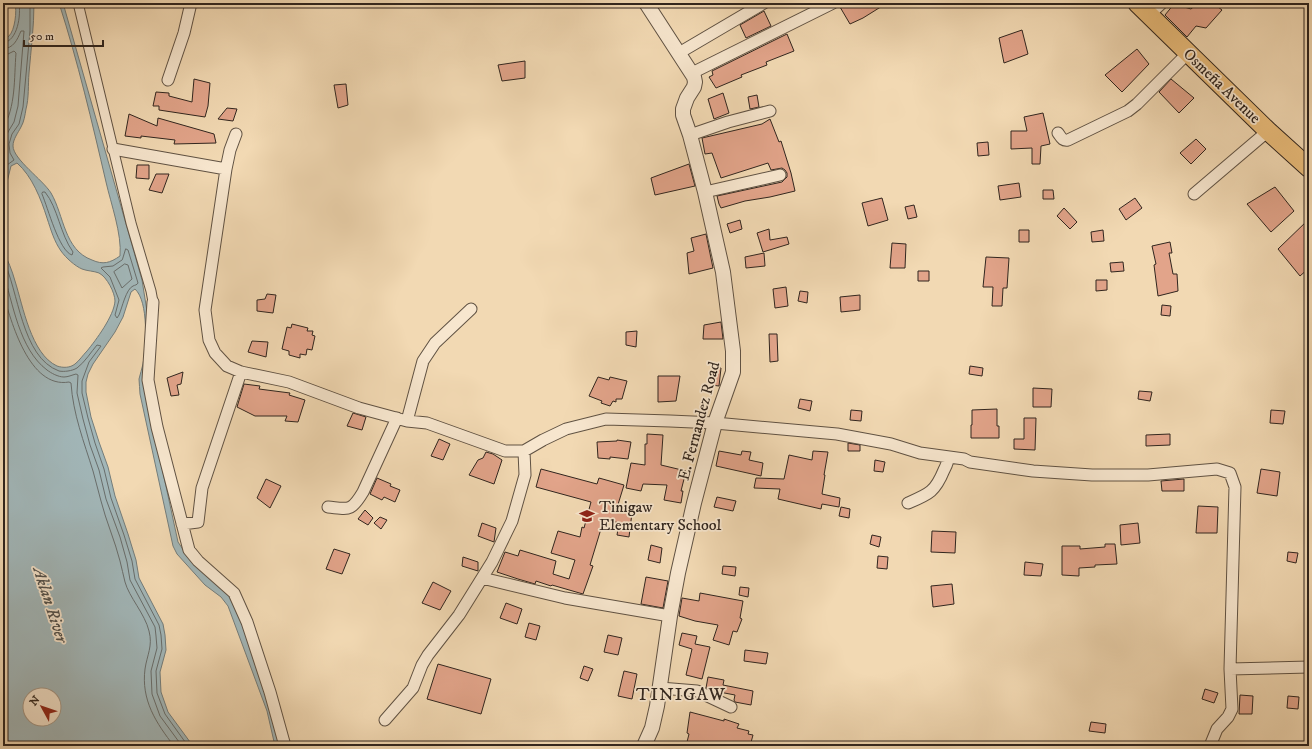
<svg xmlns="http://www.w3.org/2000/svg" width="1312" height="749" font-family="'IM FELL DW Pica',serif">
<rect width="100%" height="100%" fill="#f2d9b3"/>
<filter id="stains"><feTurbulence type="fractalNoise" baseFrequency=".005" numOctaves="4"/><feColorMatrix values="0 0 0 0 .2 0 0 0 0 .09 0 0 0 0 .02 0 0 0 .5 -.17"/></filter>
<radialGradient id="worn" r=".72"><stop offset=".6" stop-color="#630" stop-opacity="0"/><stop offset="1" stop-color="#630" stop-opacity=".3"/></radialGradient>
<!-- water -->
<path fill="#a2b7b9" stroke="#747d7b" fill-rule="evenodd" d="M15 3H34C34 27 31 49 29 73 28 85 29 98 26 109 25 115 24 122 21 127 18 133 13 139 13 146 13 159 43 180 51 193 64 215 64 250 92 260 103 265 110 263 120 256 122 234 111 204 106 182 92 122 78 62 59 3H63L142 280 150 330 143 380 178 542 188 557 228 592 239 609 281 746H275L267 711 228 606 221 597 205 585 177 554 173 546 140 394C140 389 139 384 139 379 140 374 142 369 143 364 146 346 149 302 135 289L131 292 123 317 115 332 93 364 88 374 86 382V392L91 417 99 442 108 467 115 496 128 534 136 560 139 578 163 624 165 635 166 650 160 672 161 692 168 712 193 746H3V250C8 261 12 270 15 281 23 306 31 354 57 366 63 368 70 368 75 364 79 361 83 355 87 351 96 340 114 316 115 301 115 293 107 277 99 273 94 271 87 271 82 269 75 266 66 258 61 251 54 241 51 230 47 218 41 199 32 176 17 163L11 166 3 198V41C5 39 7 38 9 36 15 30 17 11 15 3ZM30 695H54V719H30Z"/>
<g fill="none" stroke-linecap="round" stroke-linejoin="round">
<!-- shore -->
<path stroke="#696e6c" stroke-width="1" d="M3 43C18 41 21 15 19 3
M3 49C14 48 17 40 21 31H24L18 106 14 122 8 132 4 143 6 158 3 162
M3 55 8 54 14 51 16 53C14 78 16 107 3 128
M3 183 7 165 14 160 10 153 9 144 12 134 19 124 23 107 30 31V3
M43 192H45C58 208 60 234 73 252L72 255C59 251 48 208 42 194Z
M126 249 128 250 138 283C137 285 135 285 133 286 126 289 122 308 119 315L117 318 115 315 119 300 110 277 101 268 103 267 113 266 122 260Z
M3 259C19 291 21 357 59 371 64 372 72 371 77 368 85 362 91 352 97 345L101 346 89 362 82 381V393L88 418 95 443 104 469 111 498 124 535 132 561 135 579 159 625 161 635 162 649 156 671 157 693 165 714 188 746
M125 264 128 265 132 279 122 288 114 272Z
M3 272C13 303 19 349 47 370 51 373 58 377 64 377 68 377 72 375 76 374L78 375 77 393 83 419 90 445 99 470 106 499 120 537 127 562 130 580 155 627 156 636 157 648 151 671 152 694 160 716 182 746
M3 293C11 321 29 389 69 382L71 383C73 414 84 442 93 471 96 481 98 491 101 501 106 521 115 541 120 561 122 568 123 575 125 582 129 597 145 614 149 631 153 646 147 655 145 669 141 700 156 723 174 746"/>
</g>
<!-- building -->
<path fill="#e2a48a" stroke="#30251e" d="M847 3H887L863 18 850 24 840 7Z
M1198 3H1213L1222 10 1206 28 1196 26 1187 37 1165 15 1174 4 1191 9Z
M764 11 771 26 746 38 740 25Z
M1022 30 1028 54 1004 63 999 38Z
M787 34 794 51 766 62 767 65 741 75 742 77 716 88 709 77 713 75 712 71Z
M1137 49 1149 64 1122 92 1105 75Z
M525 61V78L502 81 498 65Z
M194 79 210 83 208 106 205 117 159 110V106H153L156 92 169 93V96L192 102Z
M1171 79 1194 98 1179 113 1159 92Z
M346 84 348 105 338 108 334 85Z
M723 93 729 113 714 119 708 99Z
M757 95 759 107 750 109 748 97Z
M227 108 237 109 233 121 218 119Z
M1043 113 1050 144 1041 146 1040 164H1032V148L1011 149V131H1027L1024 117Z
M129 114 157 126 158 118 214 134 216 143 174 144 175 140 141 136V138L125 136Z
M770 119 779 142 781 141 791 173 795 191 770 197 745 201 721 208 719 204 717 196 782 182 787 177V173L785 170 782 168 771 170 768 163 721 178 712 153 705 154 702 138 762 124Z
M1196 139 1206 149 1191 164 1180 153Z
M988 142 989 155 978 156 977 143Z
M689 164 695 186 655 195 651 178Z
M137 165H149V179L136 178Z
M156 174H169L162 193 149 190Z
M1019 183 1021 197 1000 200 998 186Z
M1275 187 1294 211 1271 232 1247 204Z
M1043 190H1053L1054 199H1043Z
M882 198 888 220 868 226 862 203Z
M1135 198 1142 208 1126 220 1119 209Z
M914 205 917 217 908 219 905 207Z
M1064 208 1077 222 1070 229 1057 216Z
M1309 219V268L1300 276 1278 249Z
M740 220 742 229 730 233 727 224Z
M769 229 770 240 787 237 789 244 763 252 757 233Z
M1019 230H1029V242H1019Z
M1103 230 1104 241 1092 242 1091 232Z
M706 234 713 268 689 274 687 253 694 251 691 238Z
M1170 242 1172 253H1169L1173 274H1177L1178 291 1158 296 1154 265 1156 264 1152 246Z
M892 243 906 244 905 268H890Z
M764 253 765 266 746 268 745 257Z
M986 257 1009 258 1007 288H1003L1002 306H992L993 287H983Z
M1123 262 1124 271 1111 272 1110 263Z
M918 271H929V281H918Z
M1096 280H1107V290L1096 291Z
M786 287 788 306 775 308 773 289Z
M800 291 808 292 807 303 798 301Z
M267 294 276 295 273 313 257 311V300L265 299Z
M860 295V310L841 312 840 297Z
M1162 305 1171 306 1170 316 1161 315Z
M721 322 723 339H703L704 325Z
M292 324 308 328 307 331H313L312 335 315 336 312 350 307 349 306 355 300 354V358L289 355V351L282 349 287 327 291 328Z
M637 331 636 347 626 345V332Z
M769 334H777L778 361 770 362Z
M252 341 268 342 266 357 248 352Z
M970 366 983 368 982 376 969 374Z
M713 367 721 368 719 386 711 385Z
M183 372 181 384 177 385 179 395 171 396 167 378Z
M658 376H680L676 401 658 402Z
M598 377 609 380 610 377 627 381 622 399H616V402L613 401 610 406 601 403 602 401 589 396Z
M244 384 260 386 259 389 290 393 289 395 305 400 298 422 285 421 287 416H255L237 407Z
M1033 388 1052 389 1051 407H1033Z
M1139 391 1152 392 1150 401 1138 399Z
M800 399 812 401 810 411 798 408Z
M997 409V426H999V438H971V425H972V410Z
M851 410 862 411 861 421 850 420Z
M1271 410 1285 411 1283 424 1270 423Z
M353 413 366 417 362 430 347 426Z
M1024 418H1036L1035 450 1014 449V439H1024Z
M647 434 663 435 661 465 686 471 681 491H683L681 503 664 500 667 485 643 484 641 491 626 488 631 463 645 465V444H647Z
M1170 434V445L1146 446V435Z
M439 439 450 444 443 460 431 456Z
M617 440 631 442 628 459 610 457V459L598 458 597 442 617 441Z
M848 443 860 445V451H848Z
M719 451 741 455 742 451 751 452 749 460 763 463 761 476 716 466Z
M813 451 828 452 824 475H825L822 494 840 498 839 507 822 504 821 509 778 499 780 489 754 488 756 478 784 479 789 455 812 460Z
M486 452 493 454 502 460 494 484 469 475 478 460 483 458Z
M875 460 885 462 883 472 874 471Z
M541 469 597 484 599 478 624 485 616 511 632 513 629 537 617 535 619 523 604 519 590 565 593 566 583 594 552 585 551 586 536 581 535 584 518 579 497 572 505 552 518 556 520 550 556 561 553 574 569 579 575 560 551 553 558 531 580 537 582 527 584 528 591 502 536 487Z
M1261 469 1280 472 1277 496 1257 493Z
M377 478 391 484 390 486 400 490 395 502 384 497 382 500 370 494Z
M266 479 281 486 270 508 257 498Z
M1184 479V491H1162L1161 481Z
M717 497 736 501 733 511 714 507Z
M1198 506 1218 507 1217 533H1196Z
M841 507 850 509 849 518 839 516Z
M365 510 373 518 368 525 358 519Z
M380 517 387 520 381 529 374 523Z
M482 523 496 528 494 542 478 536Z
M1138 523 1140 543 1121 545 1120 525Z
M932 531 956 532 955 553 931 552Z
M872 535 881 537 879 547 870 544Z
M1105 544H1115L1117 564 1095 565V567L1079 568V576L1062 575V546H1080V549L1105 547Z
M651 545 662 548 660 563 648 560Z
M334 549 350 554 342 574 326 569Z
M1288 552 1298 553 1296 563 1287 561Z
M878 556 888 557 887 569 877 568Z
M463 557 478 562V571L462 566Z
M1025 562 1043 564 1041 576 1024 575Z
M723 566 736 567 735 576 722 574Z
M646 577 668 581 663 608 641 604Z
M433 582 451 591 440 610 422 603Z
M952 584 954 604 933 607 931 586Z
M740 587 749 588 748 597 739 595Z
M700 593 743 601 740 618 742 619 737 632 733 631 729 645 713 640 718 625 695 621 679 616 682 598 699 601Z
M506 603 522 609 517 624 500 618Z
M529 623 540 626 536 640 525 637Z
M682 633 697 636 695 644 710 647 702 679 686 675 692 649 679 645Z
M608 635 622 638 618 655 604 652Z
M745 650 768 653 766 664 744 661Z
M438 664 491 679 481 714 427 699Z
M584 666 593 669 588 681 580 678Z
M624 671 637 674 632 699 618 696Z
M708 677 724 680 723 685 753 691 751 705 735 702 734 700 735 695 714 691 706 688Z
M1205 689 1218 693 1214 703 1202 699Z
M1240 695 1253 696 1252 714H1239Z
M1288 696 1299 697 1298 709 1287 708Z
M690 712 724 721V719L739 724 737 728 749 731 748 734 753 735 750 746H737L720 742V746H686L689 734 687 733Z
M1091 722 1106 724 1105 733 1089 731Z"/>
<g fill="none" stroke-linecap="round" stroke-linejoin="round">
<!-- pedestrian casing -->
<g stroke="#605243" stroke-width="11">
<path id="pedestrian" d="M78 3 131 223 151 291 153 302"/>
</g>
<!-- minor casing -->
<g stroke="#605243" stroke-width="13">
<path id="minor" d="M1149 15 1162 3
M679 53 764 3
M692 73 833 3
M168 80 184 33 191 3
M1058 133C1061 137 1062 141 1068 140L1128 111 1137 104 1188 53
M236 134 230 150 226 169 205 310 209 340 215 353 227 366 241 372 289 382 359 408 407 421 427 423 505 451H524L543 440 566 429 606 419 670 421 715 423 837 434 891 444 920 453 964 459 970 462 1033 471 1092 475H1148L1217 469 1230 473 1235 487 1230 669 1232 709 1228 717 1217 729 1210 746
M690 135 728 122 770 111
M113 149 226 169
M705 192 780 175
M1194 194 1268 131
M153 302 148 380 157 427 189 550 198 561 234 593 247 622 270 692 285 746
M407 421 423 361 435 343 471 309
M908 503C929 494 935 492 944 470 946 466 948 463 948 458
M328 507C349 509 351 512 363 492L397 418
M182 524 198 522 202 488 241 372
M482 578 565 598 670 616
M1230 669 1309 667
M660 688 697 691 731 707
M385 720 413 688 422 665 428 655 459 615 492 562 512 521 525 475 524 451"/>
</g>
<!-- tertiary casing -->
<g stroke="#605243" stroke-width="16">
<path id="tertiary" d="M644 746 652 728 657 706 670 616 678 573 694 503 715 423 733 372V351L723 272 705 192 690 135 683 115V109L687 98 694 87 695 82 694 77 646 3"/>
</g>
<!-- primary casing -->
<g stroke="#30251e" stroke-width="20">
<path id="primary" d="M1137 3 1268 131 1309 168"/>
</g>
<!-- pedestrian -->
<use href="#pedestrian" stroke="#f7e6ce" stroke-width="9"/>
<!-- minor -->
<use href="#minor" stroke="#f7e6ce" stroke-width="11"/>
<!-- tertiary -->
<use href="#tertiary" stroke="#f7e6ce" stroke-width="14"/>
<!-- primary -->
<use href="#primary" stroke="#e9bc7a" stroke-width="18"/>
</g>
<!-- icons -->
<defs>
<g id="school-bare" transform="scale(1.2)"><path d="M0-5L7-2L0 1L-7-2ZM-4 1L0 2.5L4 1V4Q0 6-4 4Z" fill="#8f2418" stroke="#f7e6ce" stroke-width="2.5" paint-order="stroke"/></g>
</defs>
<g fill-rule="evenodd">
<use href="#school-bare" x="587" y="516"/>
</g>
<g text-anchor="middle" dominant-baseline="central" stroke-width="3.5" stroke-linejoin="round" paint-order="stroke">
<!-- street labels -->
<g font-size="16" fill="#30251e" stroke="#f7e6ce">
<text transform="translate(1222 86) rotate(44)">Osmeña Avenue</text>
<text transform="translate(699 421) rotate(-75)">E. Fernandez Road</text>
</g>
<!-- poi labels -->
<g font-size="16" fill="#30251e" stroke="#f7e6ce" text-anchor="start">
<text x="599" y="507">Tinigaw<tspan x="599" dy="18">Elementary School</tspan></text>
</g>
<!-- water labels -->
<g font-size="17" font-style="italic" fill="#52514c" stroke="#f7e6ce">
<text transform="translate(50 605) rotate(72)">Aklan River</text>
</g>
<!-- quarter labels -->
<g font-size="18" letter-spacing="1" fill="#30251e" stroke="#f7e6ce">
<text x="681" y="695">TINIGAW</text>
</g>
</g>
<!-- margin -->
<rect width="1312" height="749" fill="none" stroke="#f2d9b3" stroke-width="16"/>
<rect x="4" y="4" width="1304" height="741" fill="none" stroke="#30251e" stroke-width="2"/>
<rect x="8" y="8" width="1296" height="733" fill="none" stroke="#30251e"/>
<!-- north arrow -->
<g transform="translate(42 707) rotate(310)"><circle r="19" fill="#f7e6ce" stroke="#a79988"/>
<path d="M0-3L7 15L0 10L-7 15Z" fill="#8f2418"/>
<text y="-6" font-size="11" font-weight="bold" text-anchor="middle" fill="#30251e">N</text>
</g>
<!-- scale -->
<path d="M24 40v6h79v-6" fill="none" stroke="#30251e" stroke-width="2"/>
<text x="30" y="40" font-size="12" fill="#30251e" stroke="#f7e6ce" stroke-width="3" paint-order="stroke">50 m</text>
<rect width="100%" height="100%" filter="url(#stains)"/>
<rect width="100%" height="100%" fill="url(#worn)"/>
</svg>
